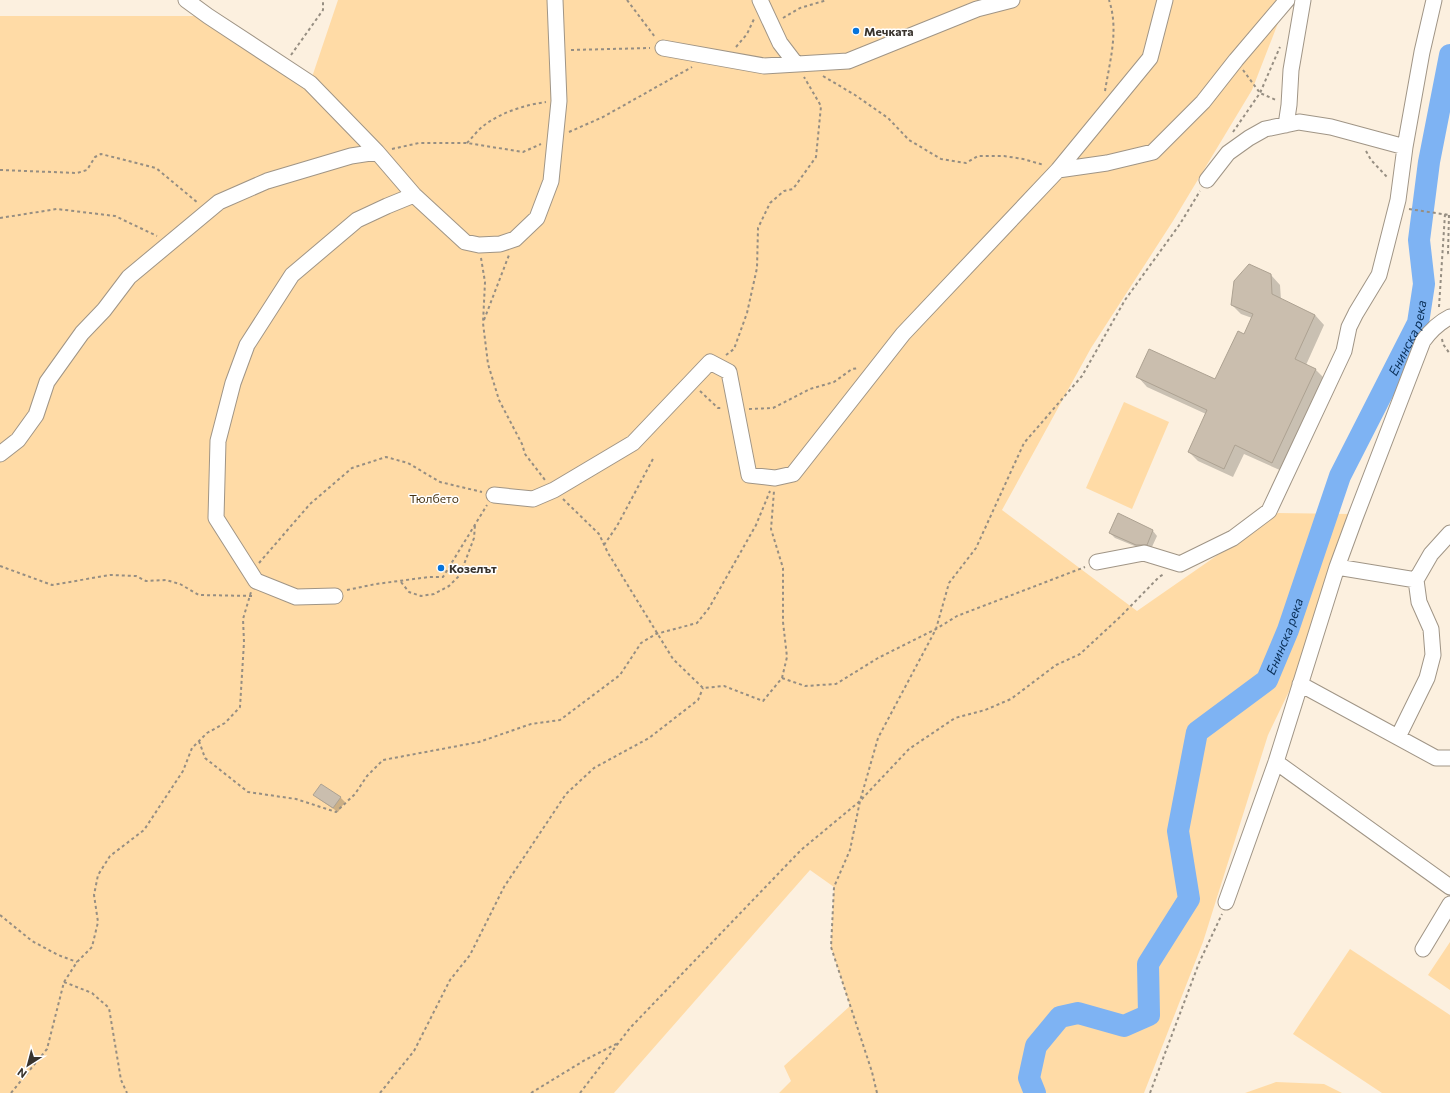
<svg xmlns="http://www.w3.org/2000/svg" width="1450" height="1093" font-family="Commissioner,sans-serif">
<rect width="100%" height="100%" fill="#fcf0df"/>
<!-- green -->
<path fill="#ffdba6" d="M338 0H1287L1252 90 1173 221 1091 348 1002 510 1137 611 1278 513 1350 514 1294 681 1268 735 1203 942 1144 1093H779L791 1081 784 1066 850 1006 831 947 834 887 810 870 614 1093H0V16H208L310 83Z
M1124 402 1169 422 1132 509 1086 488Z
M1450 942V990L1428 975Z
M1350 949 1450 1015V1093H1382L1293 1034Z
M1276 1082 1324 1084 1342 1093H1245Z"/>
<!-- shadow -->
<path fill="#0003" d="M1271 275 1280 285 1281 300 1315 315 1324 325 1306 365 1315 369 1325 379 1282 471 1244 454 1233 477 1198 461 1189 452 1206 414 1147 387 1138 377 1216 381 1244 335 1252 318 1241 314 1232 305Z
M1118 514 1153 531 1157 536 1151 549H1142L1115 538 1110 533Z
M315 795 340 797 345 802 338 812 319 799Z"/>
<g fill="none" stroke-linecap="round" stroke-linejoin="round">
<!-- river -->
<path stroke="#7eb3f3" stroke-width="22" id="s1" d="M1035 1093 1029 1078 1036 1046 1060 1017 1078 1013 1124 1026 1149 1015 1148 964 1189 899 1178 831 1197 732 1267 680 1288 630 1340 476 1418 323 1424 284 1419 240 1429 162 1450 55"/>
</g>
<!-- building -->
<path fill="#cabeae" stroke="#ada292" d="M1249 264 1271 274 1272 294 1315 315 1295 359 1316 369 1272 463 1235 445 1224 469 1188 452 1207 410 1136 377 1149 349 1215 379 1238 331 1244 334 1253 314 1231 305 1234 281Z
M1118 513 1153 530 1147 545H1136L1109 533Z
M321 784 341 797 333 808 313 795Z"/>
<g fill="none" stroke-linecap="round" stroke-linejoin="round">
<!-- minor casing -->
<g stroke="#a09586" stroke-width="17">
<path id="minor" d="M186 0 208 16 310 83 377 152 414 195 465 242 479 245 500 244 515 239 537 218 551 181 559 101 555 0
M760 0 780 43 796 64
M663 48 764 66 848 61 977 9 1012 0
M1286 125 1289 105 1291 70 1303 0
M1058 170 1107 163 1153 152 1203 102 1236 60 1287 0
M1207 180 1228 153 1249 138 1265 129 1299 122 1331 127 1405 147
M0 454 18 440 36 415 47 382 82 333 104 310 129 277 219 202 267 181 351 156 377 152
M494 495 533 499 554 490 633 443 710 362 729 372 749 475 775 478 793 474 903 334 1058 170 1150 58 1165 0
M1097 562 1144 553 1180 564 1233 538 1269 511 1344 351 1349 327 1356 313 1379 275 1398 200 1405 147 1422 52 1434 0
M1337 567 1416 580
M335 596 296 597 256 581 216 518 218 441 233 383 247 345 292 275 357 220 387 206 414 195
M1300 684 1436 758H1450
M1398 737 1427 678 1433 655 1431 629 1419 602 1416 580 1431 554 1450 533
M1276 762 1450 887
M1226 902 1276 762 1337 567 1355 518 1423 341C1431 330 1438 323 1450 317
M1423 949 1450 904"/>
</g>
<!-- path -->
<path stroke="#968e82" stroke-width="2" stroke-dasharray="3 3" stroke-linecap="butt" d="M627 0 655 37
M783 18 800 8 827 0
M736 47 747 34 754 19
M571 50 650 48
M291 55 323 10V0
M1243 70 1260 93 1276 100
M823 76 855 95 888 118 909 140 941 159 966 163 978 156H1004L1023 159 1044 165
M1105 91C1110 60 1119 30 1109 0
M569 132 603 117 692 67
M1233 132 1260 93 1280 47
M467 143C472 138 477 131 482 127 499 113 524 105 546 102
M392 149 419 143H467L523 152 541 144
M1366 151 1371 160 1387 177
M0 170 77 173 87 170 95 157 101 154 156 168 198 203
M1409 209 1449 215
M1449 215 1448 253 1450 256
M0 218 57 209 115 216 157 236
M481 258 485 282 483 323 488 364 499 400 522 444 525 454 545 480
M1439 307 1445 214
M484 320 509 255
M1442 339 1443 344 1450 354
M726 355 734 349 747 313 757 268 758 228 770 203 784 191 793 189 816 157 821 106 804 77
M700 391 718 408H723
M749 409 773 408 810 389 834 382 852 369 859 368
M563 499 599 534 608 553 673 659 703 688 724 686 763 701 782 678 787 657 783 622V568L771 529 774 491
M604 545 617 526 654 457
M259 563 310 504 352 468 386 457 408 463 440 482 482 492
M0 566 52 585 110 575 136 576 146 581 166 580 180 584 199 595 255 596
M401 582 409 592 421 596 434 594 449 586 460 575 474 538 475 525
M347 590 376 584 429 577H443L487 505
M782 678 805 686 836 684 878 658 936 629 957 616 1085 567
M199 741 205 758 248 792 296 799 336 812 355 794 367 776 383 760 479 742 531 724 560 720 620 675 641 643 656 634 697 623 709 608 756 525 770 491
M0 915 32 941 58 955 77 962
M64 982 92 993 109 1008 121 1080 127 1093
M11 1093 47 1049 64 982 77 962 92 947 98 922 94 895 98 875 110 856 144 830 183 771 192 748 207 733 225 723 240 707 244 642 243 619 251 592
M380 1093 414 1051 450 980 470 955 504 887 566 794 594 768 649 738 698 700 703 688
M531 1093 585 1060 618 1043
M580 1093 630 1028 801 850 860 801 878 738 936 629 949 583 976 548 1024 443 1082 376 1125 300 1180 224 1200 191
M877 1093 872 1072 831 947 834 887 850 850 860 801 909 749 955 718 985 710 1011 699 1056 665 1080 654 1120 617 1159 577 1164 574
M1150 1093 1199 963 1222 914"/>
<!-- minor -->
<use href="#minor" stroke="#fff" stroke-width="15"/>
</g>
<!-- markers -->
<g fill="#0674dc" stroke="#fff" stroke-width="1.5">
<circle cx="856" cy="31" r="4"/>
<circle cx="441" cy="568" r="4"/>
</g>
<g text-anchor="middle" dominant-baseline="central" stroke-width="3" stroke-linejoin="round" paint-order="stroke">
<!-- poi labels -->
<g font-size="12" font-weight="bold" fill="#39342e" stroke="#fff" text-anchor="start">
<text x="864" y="31">Мечката</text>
<text x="449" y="568">Козелът</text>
</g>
<!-- park labels -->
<g font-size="12" fill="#463211" stroke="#fff">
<text x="434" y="498">Тюлбето</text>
</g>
<!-- water labels -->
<g font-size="13" font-style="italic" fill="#092e56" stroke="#fff">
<text stroke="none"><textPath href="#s1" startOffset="936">Енинска река</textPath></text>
<text stroke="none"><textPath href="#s1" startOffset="612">Енинска река</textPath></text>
</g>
</g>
<!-- north arrow -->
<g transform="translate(28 1065) rotate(216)" stroke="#ffffff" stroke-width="3" paint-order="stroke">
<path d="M0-3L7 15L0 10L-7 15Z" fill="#39342e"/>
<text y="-6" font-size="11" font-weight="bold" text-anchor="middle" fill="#39342e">N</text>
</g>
</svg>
